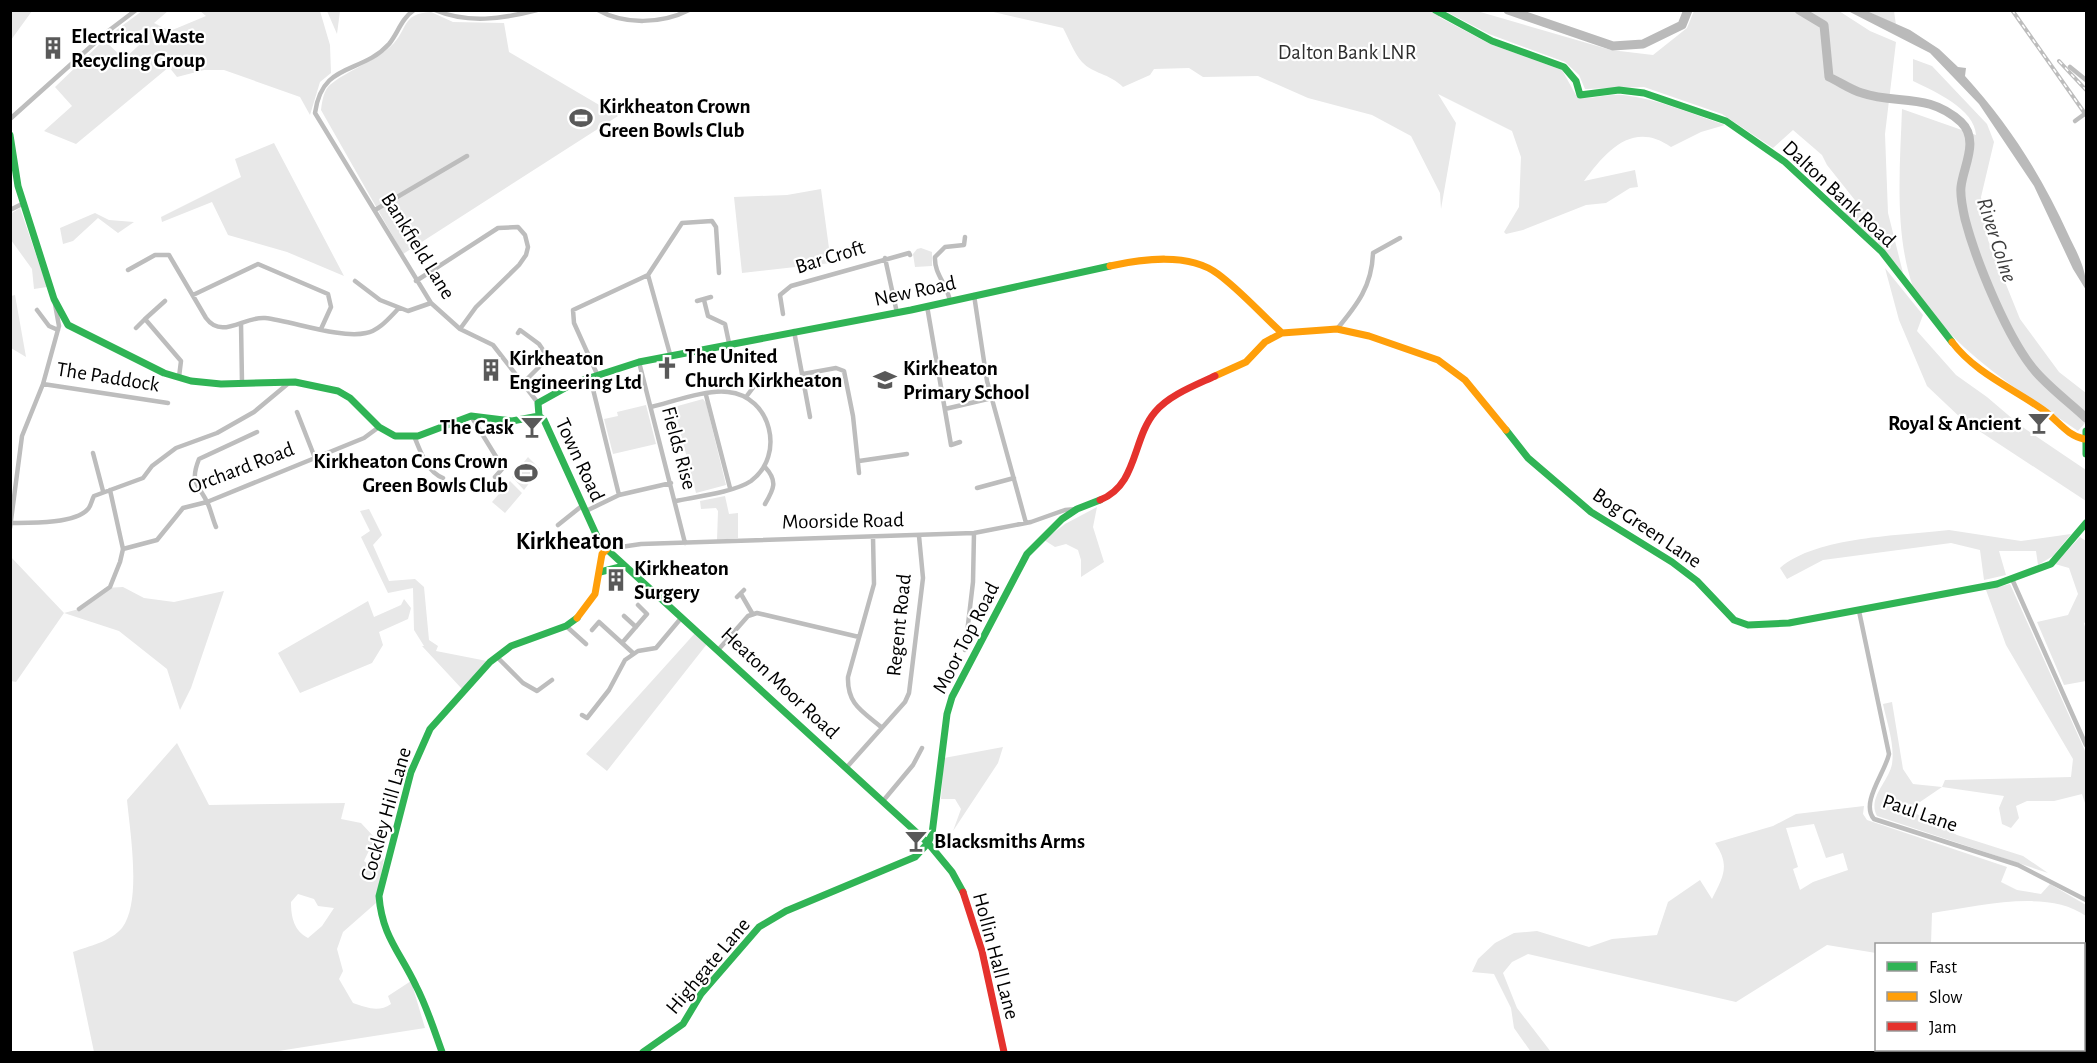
<svg xmlns="http://www.w3.org/2000/svg" width="2097" height="1063" font-family="'Alegreya Sans',sans-serif">
<rect width="100%" height="100%" fill="#fff"/>
<!-- green -->
<path fill="#e8e8e8" fill-rule="evenodd" d="M16 11H32L11 40V12Z
M320 11 330 45 331 73 320 82 310 115 300 97 224 70H204L177 77 169 67 76 144 44 131 72 106 55 87 104 40 124 59 150 35 143 29 118 41 111 34 142 11H168L154 23 170 31 206 16 200 11Z
M327 11H340L337 34Z
M989 11H1441L1439 17 1490 44 1562 70 1577 97C1593 100 1607 93 1623 95 1658 99 1692 114 1725 125L1701 132 1671 147C1633 120 1606 151 1584 181L1635 170 1638 187 1630 188 1606 203 1586 205 1523 230 1506 234 1504 232 1519 207 1521 157 1512 131 1438 94 1456 123 1441 209 1440 193 1411 136 1372 115 1308 98 1258 76 1203 77 1189 68 1154 69 1150 75 1123 87C1109 73 1093 74 1082 62 1074 53 1069 39 1063 28Z
M1445 11H1477L1611 50 1653 55 1687 28 1694 11H1839L1870 31 1896 42 1885 134 1888 213 1903 273 1845 213 1858 204 1827 165 1822 155 1793 130 1773 148 1722 114 1644 87 1585 89 1579 75 1565 62 1489 34Z
M1867 11H1894L1896 25Z
M431 12 453 22 504 23 509 52 618 116 403 254 321 110C322 103 323 93 328 87 340 74 374 62 391 46 408 31 401 13 431 12Z
M1913 59 1932 66 1987 124 1994 142 1981 197 1988 240 2020 319 2059 372 2086 393V422L2078 431C2026 395 1969 361 1929 309 1924 303 1916 295 1913 287 1894 233 1900 166 1902 109L1976 135C1975 109 1934 91 1913 81Z
M274 143 344 276 287 252 228 235 212 202 162 222 161 217 241 177 235 159Z
M821 189 831 263 742 273 734 197 787 195Z
M20 208 47 287 34 289 32 269 11 240 10 214Z
M95 213 109 220 134 222 118 233 98 218 73 241 63 244 60 228Z
M921 248 932 252V266L915 267 913 254 917 249Z
M1885 268 1923 315 1917 331 1956 375 1987 397 2021 426 2086 470V501L1964 421 1927 386 1899 320Z
M15 295 26 357 11 348V296Z
M703 399 706 403 726 485 696 493 674 407Z
M646 405 656 444 613 454 604 419 618 416 617 412Z
M528 457 540 469 524 490 512 477Z
M510 481 522 493 505 513 492 502Z
M725 496 729 514 738 513V538L717 540 718 511 716 508 701 509 700 501Z
M1097 507 1093 527 1104 562 1081 577V560L1078 550 1066 544 1055 547 1044 540 1065 524Z
M369 509 382 535 373 545 389 581 415 579 424 587 429 640 438 646 436 651 487 661 462 689 422 646H424L414 630 413 588 388 593 361 537 370 531 360 511Z
M1949 530 2021 541 2071 534 2053 556 2038 565 2036 551H1999L2006 575 1984 580 1980 550 1951 543 1823 560 1787 579 1780 568C1817 536 1900 536 1949 530Z
M2080 537 2086 541V622L2084 623 2086 631V681L2064 685 2037 622 2068 615 2078 594 2069 568 2055 564Z
M10 556 64 613 79 609 105 588 123 587 144 598 174 602 224 591 191 688 180 710 167 669 119 631 64 613 16 682 11 681Z
M2010 584 2086 753V806L2082 794 2054 801H2027L2016 806 2019 818 2011 828 2002 824 1999 808 2004 796 1942 787 1920 802 1913 812 1957 835 2023 856 2048 873 1877 816C1867 798 1889 781 1892 764 1895 745 1887 723 1883 704L1892 702 1903 769 1913 784 1942 787 1945 780 2071 777 2073 759 2006 645 1986 590Z
M404 599 411 608 408 619 379 632 383 645 372 663 300 693 278 653 368 601 374 617 401 605Z
M696 632 707 644 607 771 586 754Z
M177 743 209 805 345 803 341 819 361 823 375 838 364 861 373 869 384 858 376 903 343 932 337 949 343 971 339 979 353 1003C366 1007 378 1013 391 1004L388 996 411 981 425 1028 272 1052H94L73 952C89 946 110 942 122 928 142 902 130 832 127 800ZM298 894 314 899 318 906 334 908 322 926 308 938C294 931 291 917 291 902Z
M1003 747 998 763 953 831 961 809 955 799H941L944 758Z
M1864 806 1863 814 1867 820 2007 867 2001 882 2017 890 2041 894 2050 884 2086 905V916C2047 888 1978 907 1932 913L1931 944H1876V953L1827 945 1736 1002 1528 954 1512 962 1503 973 1517 1008 1551 1052H1531L1514 1028 1511 1008 1494 974 1472 972 1478 959 1495 943 1514 933 1537 931 1589 947 1612 939 1657 935 1668 902 1700 880 1712 899C1724 876 1730 865 1715 843L1773 826 1796 814ZM1814 824 1826 858 1843 853 1848 870 1813 882 1800 890 1793 869 1798 867 1786 828Z"/>
<!-- water -->
<path fill="#bababa" d="M1848 11H1867L1910 30 1939 49 1958 67 1966 68 1965 76C2008 123 2042 176 2068 234 2077 253 2087 269 2086 290L2073 269 2034 186 1979 104 1930 53Z"/>
<g fill="none" stroke-linecap="round" stroke-linejoin="round">
<!-- river -->
<path stroke="#bababa" stroke-width="9" d="M1508 10 1613 46 1643 44 1682 25 1688 10
M1799 10 1824 25 1829 77C1840 82 1851 90 1862 93 1897 105 1928 92 1961 122 1980 140 1963 167 1961 187 1960 196 1963 210 1965 219 1976 261 2008 340 2036 372 2051 389 2070 403 2086 418"/>
<!-- street -->
<path stroke="#bdbdbd" stroke-width="4.5" d="M414 10C401 19 398 33 389 44 361 75 322 61 315 113L431 303 460 329 493 345 538 403
M435 10C468 24 502 19 537 10
M598 10C624 25 662 24 689 10
M2070 67 2086 80
M10 119 107 32 136 10
M10 210 24 203
M375 210 467 156
M885 258 897 313
M128 270 155 255H169L206 318C222 340 244 316 265 318 292 321 341 339 366 333 379 331 390 317 399 308
M648 275 670 354
M355 281 380 300 408 311 431 303
M416 281 498 228 518 227 525 235 528 247 526 255 519 265 476 307 460 329
M193 295 258 264 328 294 331 307 321 329
M974 295 987 381 1026 523
M704 300 708 316 725 324 729 343
M165 301 145 319 181 361 179 377
M697 301 711 297
M950 301C947 284 934 274 935 257L945 247 964 245 965 237
M927 306 951 445 960 442
M37 310 49 326 58 330
M783 314 780 295 791 286 909 253 910 255
M241 323 242 383
M136 328 145 319
M1337 329C1357 305 1372 286 1373 253L1400 238
M794 331 810 417
M518 333 520 330 539 344 545 353 543 363 524 382
M639 362 685 543
M597 374 574 323 573 310 648 275 682 223 712 221 716 227 719 273
M803 374 836 368 844 371 853 416 859 473
M590 377 619 495
M43 384 168 403
M706 395 730 488
M746 397 758 381
M651 407C672 402 707 389 728 392 771 396 786 455 751 481 735 492 695 497 676 501
M945 409 992 398
M297 412 315 458
M471 416 503 468 495 477
M414 436C421 452 426 471 443 478
M93 453 103 491
M859 461 907 454
M765 467C778 481 774 489 765 504
M977 488 1014 478
M586 511 619 495 671 483
M12 523C30 523 75 524 88 509 91 506 92 499 94 496L143 478 152 466 176 448 217 433 254 412 290 382
M558 525 583 505
M216 527C213 520 211 511 208 504 199 484 189 484 199 459L257 432
M10 528 22 436 43 384 59 326 55 304
M873 537 874 584 848 677C847 704 862 711 881 727
M123 549 157 540 183 508 207 502 364 438 379 427
M607 549 641 544 974 533 1031 522 1065 510 1077 509
M2012 579 2086 745
M741 594 752 613
M737 597 744 590
M79 609 110 587 120 562 123 549 110 490
M1859 611 1889 754C1885 773 1860 803 1874 819L2018 865 2086 900
M624 616 636 627
M566 626 586 644
M592 630 599 622 633 653
M622 643 647 614 638 605
M719 649 748 616 757 613 859 637
M965 650 973 582 974 533
M497 657 523 683 537 691 552 680
M582 715 587 718 609 690 625 660 638 651 656 648 682 617
M847 767 905 702 909 693 923 578 919 536
M883 801 913 765 922 748"/>
<!-- fast -->
<path stroke="#30b455" stroke-width="7" d="M1435 10 1492 41 1564 67 1576 81 1580 95 1619 90 1644 93 1726 121 1785 162 1882 252 1952 342
M10 135 18 186 54 299 68 325 164 373 191 381 221 384 295 382 338 391 350 398 379 427 395 436H418L471 416 512 421 539 416
M539 416 544 420 600 543 928 843 952 872 963 892
M539 416 538 403 574 383 639 362 911 310 1110 266
M1506 430 1528 458 1591 512 1672 562 1697 581 1734 620 1748 625 1789 623 1997 584 2051 564 2086 523
M2086 431V454
M600 572 624 566
M442 1052C434 1030 427 1007 416 986 400 952 382 936 379 896L411 772 430 729 490 662 511 646 566 626 577 618
M643 1052 683 1024 701 994 759 927 786 911 915 857 928 843 932 834 947 714 952 697 1027 554 1062 519 1077 509 1100 500"/>
<!-- slow -->
<path stroke="#ff9f0a" stroke-width="7" d="M1110 266C1142 259 1189 252 1218 274 1241 291 1261 314 1282 333
M1952 342C1976 374 2015 389 2046 412 2060 423 2067 435 2084 439
M1215 376 1246 362 1265 342 1282 333 1337 329 1369 336 1438 360 1465 380 1506 430
M577 618 595 594 602 554 607 549"/>
<!-- jam -->
<path stroke="#e5322d" stroke-width="7" d="M1100 500C1138 485 1132 439 1155 412 1169 395 1196 385 1215 376
M963 892 982 951 1004 1052"/>
<!-- rail casing -->
<g stroke="#bdbdbd" stroke-width="4">
<path id="rail" d="M2012 10 2086 115
M2059 61 2086 90"/>
</g>
<!-- rail -->
<use href="#rail" stroke="#fff" stroke-width="1.5" stroke-dasharray="4.5" stroke-linecap="butt"/>
<!-- street-bridge -->
<path stroke="#bdbdbd" stroke-width="4.5" d="M2075 121 2086 113"/>
</g>
<!-- icons -->
<defs>
<g id="building-bare" transform="scale(1.8)"><path d="M-4-6H4V6H1V3H-1V6H-4ZM-2.5-4.3h1.7v1.8h-1.7ZM.8-4.3h1.7v1.8H.8ZM-2.5-1h1.7V.8h-1.7ZM.8-1h1.7V.8H.8Z" fill="#595959" stroke="#fff" stroke-width="2.5" paint-order="stroke"/></g>
<g id="stadium-bare" transform="scale(1.8)"><path d="M0-5a6.5 5 0 1 0 0 10a6.5 5 0 1 0 0-10ZM-3.5-1.8h7v3.6h-7Z" fill="#595959" stroke="#fff" stroke-width="2.5" paint-order="stroke"/></g>
<g id="church-bare" transform="scale(1.8)"><path d="M-1.2-6h2.4v3.5h3.3v2.4h-3.3V6h-2.4V-.1h-3.3v-2.4h3.3Z" fill="#595959" stroke="#fff" stroke-width="2.5" paint-order="stroke"/></g>
<g id="school-bare" transform="scale(1.8)"><path d="M0-5L7-2L0 1L-7-2ZM-4 1L0 2.5L4 1V4Q0 6-4 4Z" fill="#595959" stroke="#fff" stroke-width="2.5" paint-order="stroke"/></g>
<g id="bar-bare" transform="scale(1.8)"><path d="M-6-5H6L.8 .8V4.5H3.5V6h-7V4.5H-.8V.8Z" fill="#595959" stroke="#fff" stroke-width="2.5" paint-order="stroke"/></g>
</defs>
<g fill-rule="evenodd">
<use href="#building-bare" x="53" y="48"/>
<use href="#stadium-bare" x="581" y="118"/>
<use href="#church-bare" x="667" y="368"/>
<use href="#building-bare" x="491" y="370"/>
<use href="#school-bare" x="885" y="380"/>
<use href="#bar-bare" x="2039" y="423"/>
<use href="#bar-bare" x="532" y="427"/>
<use href="#stadium-bare" x="526" y="473"/>
<use href="#building-bare" x="616" y="580"/>
<use href="#bar-bare" x="916" y="841"/>
</g>
<g text-anchor="middle" dominant-baseline="central" stroke-width="4.5" stroke-linejoin="round" paint-order="stroke">
<!-- poi labels -->
<g font-size="21" font-weight="bold" fill="#000" stroke="#fff" text-anchor="start">
<text x="71" y="36">Electrical Waste<tspan x="71" dy="24">Recycling Group</tspan></text>
<text x="599" y="106">Kirkheaton Crown<tspan x="599" dy="24">Green Bowls Club</tspan></text>
<text x="685" y="356">The United<tspan x="685" dy="24">Church Kirkheaton</tspan></text>
<text x="509" y="358">Kirkheaton<tspan x="509" dy="24">Engineering Ltd</tspan></text>
<text x="903" y="368">Kirkheaton<tspan x="903" dy="24">Primary School</tspan></text>
<text x="2021" y="423" text-anchor="end">Royal &amp; Ancient</text>
<text x="514" y="427" text-anchor="end">The Cask</text>
<text x="508" y="461" text-anchor="end">Kirkheaton Cons Crown<tspan x="508" dy="24">Green Bowls Club</tspan></text>
<text x="634" y="568">Kirkheaton<tspan x="634" dy="24">Surgery</tspan></text>
<text x="934" y="841">Blacksmiths Arms</text>
</g>
<!-- park labels -->
<g font-size="21" fill="#2d2d2d" stroke="#fff">
<text x="1347" y="52">Dalton Bank LNR</text>
</g>
<!-- street labels -->
<g font-size="21" fill="#000" stroke="#fff">
<text transform="translate(1839 194) rotate(43)">Dalton Bank Road</text>
<text transform="translate(418 246) rotate(58)">Bankfield Lane</text>
<text transform="translate(830 257) rotate(-17)">Bar Croft</text>
<text transform="translate(915 291) rotate(-12)">New Road</text>
<text transform="translate(108 377) rotate(9)">The Paddock</text>
<text transform="translate(679 448) rotate(75)">Fields Rise</text>
<text transform="translate(580 460) rotate(65)">Town Road</text>
<text transform="translate(241 468) rotate(-21)">Orchard Road</text>
<text transform="translate(843 521) rotate(-1)">Moorside Road</text>
<text transform="translate(1647 528) rotate(34)">Bog Green Lane</text>
<text transform="translate(899 625) rotate(-84)">Regent Road</text>
<text transform="translate(966 638) rotate(-63)">Moor Top Road</text>
<text transform="translate(780 683) rotate(43)">Heaton Moor Road</text>
<text transform="translate(1920 813) rotate(19)">Paul Lane</text>
<text transform="translate(386 814) rotate(-74)">Cockley Hill Lane</text>
<text transform="translate(996 956) rotate(75)">Hollin Hall Lane</text>
<text transform="translate(708 966) rotate(-50)">Highgate Lane</text>
</g>
<!-- water labels -->
<g font-size="22" font-style="italic" fill="#3e3e3e" stroke="#fff">
<text transform="translate(1997 240) rotate(72)">River Colne</text>
</g>
<!-- quarter labels -->
<g font-size="24" font-weight="bold" fill="#000" stroke="#fff">
<text x="570" y="542">Kirkheaton</text>
</g>
</g>
<!-- border -->
<rect width="2097" height="1063" fill="none" stroke="#000000" stroke-width="24"/>
<!-- legend -->
<rect x="1875" y="943" width="210" height="108" fill="#ffffff" stroke="#999999" stroke-width="1.5"/>
<rect x="1887" y="962" width="30" height="9" fill="#30b455" stroke="#999999" stroke-width="1.5"/>
<text x="1929" y="973" font-size="18" fill="#000000">Fast</text>
<rect x="1887" y="992" width="30" height="9" fill="#ff9f0a" stroke="#999999" stroke-width="1.5"/>
<text x="1929" y="1003" font-size="18" fill="#000000">Slow</text>
<rect x="1887" y="1022" width="30" height="9" fill="#e5322d" stroke="#999999" stroke-width="1.5"/>
<text x="1929" y="1033" font-size="18" fill="#000000">Jam</text>
</svg>
